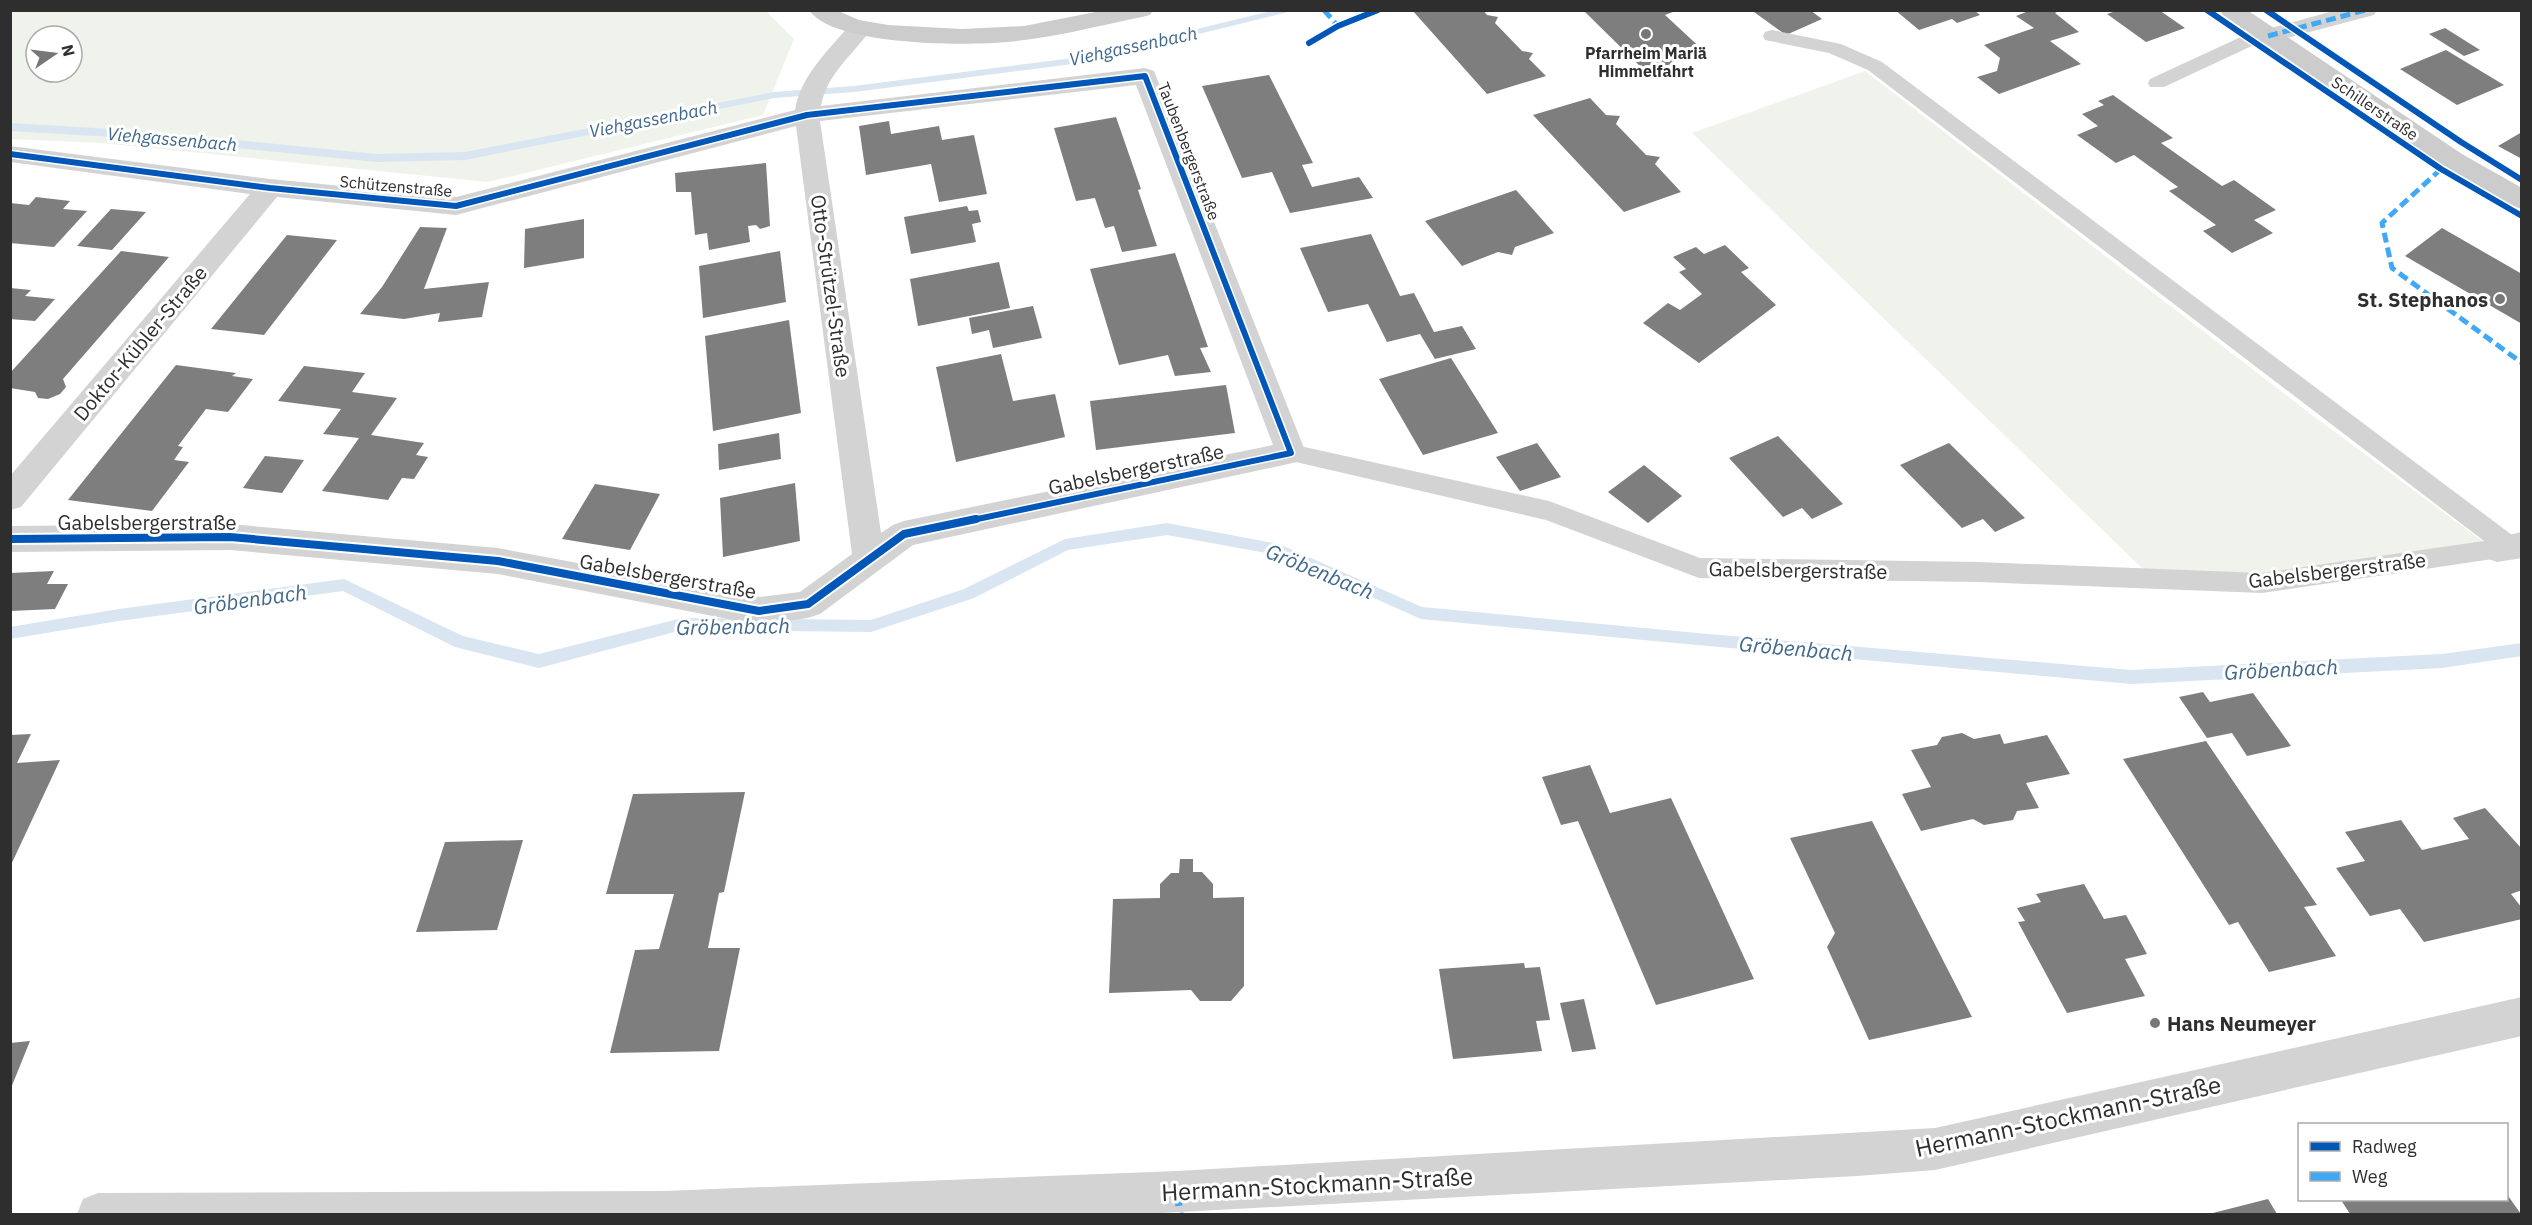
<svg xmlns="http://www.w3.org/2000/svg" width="2532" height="1225" font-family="'IBM Plex Sans',sans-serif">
<rect width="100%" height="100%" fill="#fff"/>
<!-- green -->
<path fill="#f0f3ec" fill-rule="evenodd" d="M766 11 794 39 763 115 488 182 101 143 11 139V11ZM36 36H72V72H36Z
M1865 71 2312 415 2485 543 2262 576 2146 572 1692 133Z"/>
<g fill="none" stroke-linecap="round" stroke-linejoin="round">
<!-- stream -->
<path fill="#d9e5f0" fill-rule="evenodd" d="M1275 10H1296L1081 63 854 92 774 98 465 160 376 162 146 139 10 131V123L146 131 376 154 465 152 774 92 854 86 1081 57Z
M1167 523 1279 544 1422 607 1697 633 2132 670 2442 654 2522 643V656L2442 668 2132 684 1697 645 1421 619 1277 555 1167 535 1068 550 974 598 871 632 682 630 539 668 455 647 343 591 119 621 10 639V627L119 609 344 579 463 636 539 654 682 618 871 620 964 589 1065 539Z"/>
</g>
<!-- building -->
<path fill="#7e7e7e" d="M1412 10H1483L1487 15 1498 17 1495 23 1522 51 1533 53 1529 59 1546 76 1487 94Z
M1583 10H1678L1665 15 1706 53 1646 72Z
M1758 10H1810L1822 19 1786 35 1754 12Z
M1895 10H1974L1980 15 1957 23 1952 19 1919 30Z
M2031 10H2061L2055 13 2079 32 2050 41 2081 64 1999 94 1977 77 1997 71 2000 58 1984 45 2034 28 2016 16Z
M2119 10H2159L2185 28 2146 42 2107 14Z
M2445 28 2480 50 2464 56 2429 34Z
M2446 50 2504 85 2457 105 2400 69Z
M1269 75 1313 163 1302 165 1312 187 1359 177 1373 198 1290 213 1272 172 1242 178 1202 86Z
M2113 95 2173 138 2161 143 2205 174 2222 186 2234 180 2276 210 2254 220 2273 233 2232 253 2203 231 2216 225 2169 191 2178 187 2134 155 2116 163 2077 135 2098 126 2082 114 2104 105 2098 101Z
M1590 98 1606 115 1620 116 1616 124 1646 155 1660 157 1655 164 1681 192 1624 212 1533 115Z
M1116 117 1141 189 1138 190 1157 246 1122 252 1114 226 1105 228 1095 198 1076 201 1054 128Z
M889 121 891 134 939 126 942 140 974 135 987 194 939 202 931 164 866 175 859 126Z
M2522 132V159L2498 146Z
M766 163 770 226 760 229 756 225 748 226 750 242 709 250 707 233 695 235 691 192H676L675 173Z
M1516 190 1554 233 1515 247 1512 255 1498 252 1462 266 1425 221Z
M36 197 70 201 63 209 87 211 54 247 10 243V203L29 205Z
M967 206 969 211 978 210 981 222 972 224 976 242 911 254 904 217Z
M111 209 146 212 112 250 77 246Z
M584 219V258L524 268 525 229Z
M420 227 447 228 424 289 489 282 482 317 438 322 440 313 404 319 360 314 382 287Z
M2442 228 2522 274V324L2405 256Z
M1371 234 1400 296 1414 293 1434 332 1462 326 1476 349 1435 359 1420 334 1387 342 1368 304 1328 312 1300 248Z
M287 235 337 240 264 335 211 329Z
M1725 245 1749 268 1741 272 1776 305 1699 363 1643 323 1668 303 1680 310 1702 294 1679 272 1686 269 1673 257 1696 247 1704 254Z
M121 251 169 257 63 379 66 387 60 394 48 399 38 398 35 392 10 388V373Z
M780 251 786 302 703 318 699 266Z
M1175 253 1208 347 1200 348 1211 372 1175 376 1168 355 1119 365 1090 269Z
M999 262 1010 308 918 326 910 279Z
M10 288 31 290 25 296 55 299 35 321 10 319Z
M1033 306 1042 338 993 348 989 330 972 334 969 318Z
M789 320 801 413 713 431 705 336Z
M1001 354 1013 401 1055 394 1065 437 956 462 936 367Z
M1451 358 1498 433 1423 455 1379 379Z
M176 365 236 373 232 376 253 379 228 412 206 409 178 446 183 447 174 460 189 462 152 511 68 500Z
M304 366 365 373 352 392 397 398 371 435 424 443 416 455 428 457 414 479 402 478 388 500 322 491 359 438 323 434 341 409 278 401Z
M1226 385 1235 433 1096 450 1090 401Z
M779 433 781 459 719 470 718 444Z
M1778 436 1843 504 1812 519 1802 508 1783 517 1729 458Z
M1537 443 1561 477 1520 491 1496 457Z
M1949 443 2025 518 1995 532 1983 519 1962 528 1900 465Z
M265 456 304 460 282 493 243 488Z
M1644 465 1682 496 1648 523 1608 492Z
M795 483 800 541 723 557 720 498Z
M595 484 660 494 630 550 562 539Z
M54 571 47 584H68L55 609 10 611V573Z
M2203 692 2210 702 2253 693 2291 746 2247 756 2232 733 2207 738 2179 697Z
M1962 733 1974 739 2000 734 2004 744 2047 735 2070 774 2026 783 2039 808 2017 811 2013 820 1984 825 1973 819 1921 831 1902 794 1931 787 1911 750 1937 745 1942 737Z
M31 734 17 763 60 760 10 867V735Z
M2206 741 2317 905 2304 907 2336 956 2269 972 2238 922 2229 925 2123 759Z
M1590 765 1610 813 1671 798 1754 979 1656 1005 1578 821 1561 825 1542 777Z
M745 792 724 892 719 893 708 948H740L719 1051 610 1053 635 950 659 949 674 894H606L633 794Z
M2485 808 2522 849V890L2511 894 2522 908V919L2424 942 2400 909 2370 916 2336 868 2365 861 2345 832 2401 820 2422 850 2469 839 2453 818Z
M1872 821 1972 1017 1869 1040 1827 947 1835 933 1790 838Z
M523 840 497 930 416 932 445 842Z
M1180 859H1193V872H1202L1213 884V898L1244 897V986L1231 1001H1200L1191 990 1109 993 1113 899 1160 898V884L1171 873H1179Z
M2084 884 2104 919 2126 915 2147 954 2125 959 2145 996 2067 1013 2018 922 2025 921 2017 908 2041 902 2036 894Z
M1524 963 1525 968 1540 967 1550 1020 1536 1021 1542 1051 1453 1059 1439 969Z
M1584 999 1596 1049 1572 1052 1560 1003Z
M30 1041 11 1088H10V1043Z
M2506 1193 2521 1214H2350L2341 1200H2506Z
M2268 1199 2277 1214H2209Z"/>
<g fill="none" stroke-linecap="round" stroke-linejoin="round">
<!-- lane -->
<path fill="#d3d3d3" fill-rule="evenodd" d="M1772 30 1841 44 1882 62 2520 541V555L2262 593 1979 582 1699 578 1546 520 1283 459 1279 453 1283 447 1291 444 1549 501 1700 558 1979 562 2262 573 2484 541 1868 70 1829 53 1765 40 1763 36 1765 32Z
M2268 30 2275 32 2277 36 2275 40 2256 44 2164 87H2150L2148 83 2150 79 2243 36Z"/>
<!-- street -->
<path fill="#d3d3d3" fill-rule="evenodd" d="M2337 10H2377L2374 15 2268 43 2260 41 2256 36 2260 31Z
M860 21 868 23 872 28C854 54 827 73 821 106L1145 68 1154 71 1306 453 1302 461 913 545 820 614 808 618 759 625 498 574 230 550 10 552V526L230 524 498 548 759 597 800 592 852 554 796 126 456 215 277 197 21 507 10 510V476L250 194 10 162V146L270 179 456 197 795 110C801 75 829 49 852 23ZM1136 85 1273 445 904 521 893 525 881 533 820 121Z
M2522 532V558L2497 562 2486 558 2481 549 2486 540Z
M2522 997V1036L1935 1170 1857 1176 1142 1214H77L83 1199 98 1193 664 1191 1177 1171 1935 1128Z"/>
<!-- secondary -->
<path fill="#ccc" fill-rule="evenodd" d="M809 10H836L859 20 888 25 962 29 1024 26 1106 10H1153L1150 15 1142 17C1097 26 1053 38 1007 42 966 46 833 46 809 10Z
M2220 10H2247L2462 154 2522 188V209L2513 206 2444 166 2223 15Z"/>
<!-- quiet-far1 -->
<path stroke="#3fa9f5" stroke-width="5" stroke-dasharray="10 5" stroke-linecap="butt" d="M1324 10 1338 26 1335 28
M2268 36 2366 10
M2441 169 2382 223 2392 268 2522 363"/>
<!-- quiet -->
<path stroke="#3fa9f5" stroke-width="7" stroke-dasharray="14 7" stroke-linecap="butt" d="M1177 1192 1180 1214"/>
<!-- cycleway-far1 casing -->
<g stroke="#fff" stroke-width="9">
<path id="cycleway-far1" d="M2207 10 2441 169 2522 216
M2266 10 2461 142 2522 180
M1309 43 1338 26 1378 10
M10 154 270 188 456 206 807 115 1145 76 1291 453 968 521"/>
</g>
<!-- cycleway casing -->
<g stroke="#fff" stroke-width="12">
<path id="cycleway" d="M10 539 230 537 498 561 759 611 808 604 904 534 976 519"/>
</g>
<!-- cycleway-far1 -->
<use href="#cycleway-far1" stroke="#0057b8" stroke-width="6"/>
<!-- cycleway -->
<use href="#cycleway" stroke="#0057b8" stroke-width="8"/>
</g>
<!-- markers -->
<g fill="#777" stroke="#fff" stroke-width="2">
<circle cx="1646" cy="34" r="6"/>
<circle cx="2500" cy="299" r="6"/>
<circle cx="2155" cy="1023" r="6"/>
</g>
<g text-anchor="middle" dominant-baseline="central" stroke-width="6" stroke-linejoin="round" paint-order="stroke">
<!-- far-poi labels -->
<g font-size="16" font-weight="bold" fill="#2e2e2e" stroke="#fff">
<text x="1646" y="53">Pfarrheim Mariä<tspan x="1646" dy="18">Himmelfahrt</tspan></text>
</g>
<!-- far-street labels -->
<g font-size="16" fill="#2e2e2e" stroke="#fff">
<text transform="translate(2375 108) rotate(34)">Schillerstraße</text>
<text transform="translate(1189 151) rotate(69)">Taubenbergerstraße</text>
<text transform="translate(396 186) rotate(5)">Schützenstraße</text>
</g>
<!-- far-water labels -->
<g font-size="18" font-style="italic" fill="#40688c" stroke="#fff">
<text transform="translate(1133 46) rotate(-12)">Viehgassenbach</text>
<text transform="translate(653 119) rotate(-11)">Viehgassenbach</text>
<text transform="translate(172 139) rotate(5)">Viehgassenbach</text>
</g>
<!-- street labels -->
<g font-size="20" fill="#2e2e2e" stroke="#fff">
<text transform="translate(831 286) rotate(82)">Otto-Strützel-Straße</text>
<text transform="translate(140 343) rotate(-50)">Doktor-Kübler-Straße</text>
<text transform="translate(1136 469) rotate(-12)">Gabelsbergerstraße</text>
<text x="147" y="522">Gabelsbergerstraße</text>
<text transform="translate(1798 570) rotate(1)">Gabelsbergerstraße</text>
<text transform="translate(2337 570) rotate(-7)">Gabelsbergerstraße</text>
<text transform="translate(668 576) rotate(10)">Gabelsbergerstraße</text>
</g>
<!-- poi labels -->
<g font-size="20" font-weight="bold" fill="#2e2e2e" stroke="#fff" text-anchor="end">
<text x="2488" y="299">St. Stephanos</text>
<text x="2167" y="1023" text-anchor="start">Hans Neumeyer</text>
</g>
<!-- water labels -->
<g font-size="21" font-style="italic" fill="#40688c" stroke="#fff">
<text transform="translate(1320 571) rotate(22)">Gröbenbach</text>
<text transform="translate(250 599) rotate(-8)">Gröbenbach</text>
<text transform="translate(733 626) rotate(-1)">Gröbenbach</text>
<text transform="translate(1796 648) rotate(5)">Gröbenbach</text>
<text transform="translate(2281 669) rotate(-3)">Gröbenbach</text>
</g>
<!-- near-street labels -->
<g font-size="24" fill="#2e2e2e" stroke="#fff">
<text transform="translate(2068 1116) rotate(-12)">Hermann-Stockmann-Straße</text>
<text transform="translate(1317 1184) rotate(-3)">Hermann-Stockmann-Straße</text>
</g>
</g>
<!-- border -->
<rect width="2532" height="1225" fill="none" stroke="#2e2e2e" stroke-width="24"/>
<!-- legend -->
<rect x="2298" y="1123" width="210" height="78" fill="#ffffff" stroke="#ababab" stroke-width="1.5"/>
<rect x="2310" y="1142" width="30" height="9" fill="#0057b8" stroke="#ababab" stroke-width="1.5"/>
<text x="2352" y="1153" font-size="18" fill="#2e2e2e">Radweg</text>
<rect x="2310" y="1172" width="30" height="9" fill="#3fa9f5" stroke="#ababab" stroke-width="1.5"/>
<text x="2352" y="1183" font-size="18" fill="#2e2e2e">Weg</text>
<!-- north arrow -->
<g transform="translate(54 54) rotate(76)"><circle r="28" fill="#ffffff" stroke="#ababab" stroke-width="1.5"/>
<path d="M0-4.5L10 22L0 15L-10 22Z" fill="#777777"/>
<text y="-9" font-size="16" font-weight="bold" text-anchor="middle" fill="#2e2e2e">N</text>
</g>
</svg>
